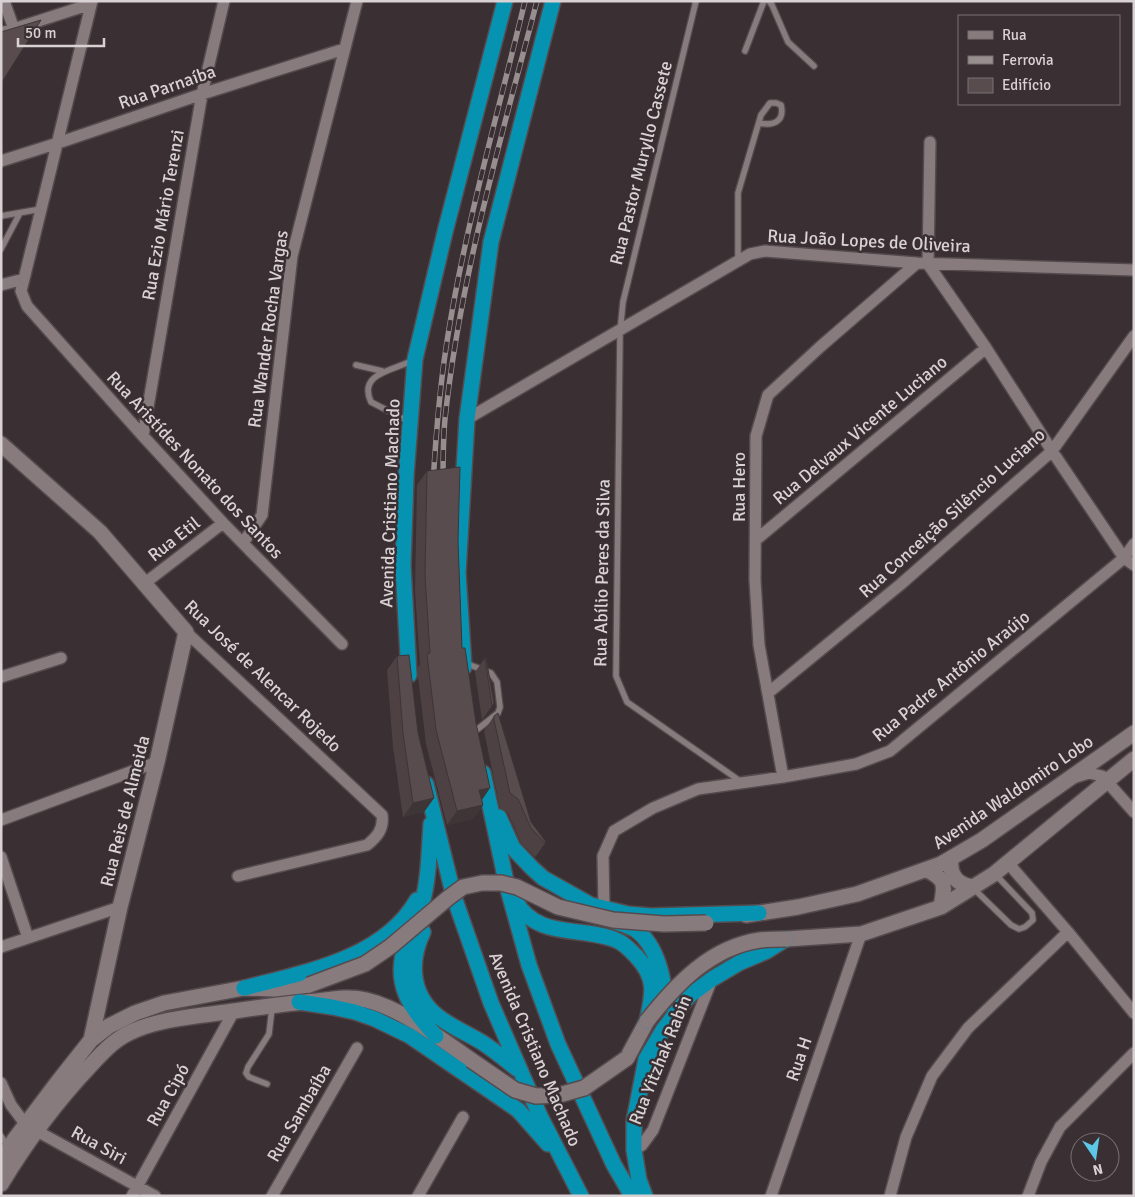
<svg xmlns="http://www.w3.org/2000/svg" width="1135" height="1197" font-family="Signika,sans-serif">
<rect width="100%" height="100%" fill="#3a2f32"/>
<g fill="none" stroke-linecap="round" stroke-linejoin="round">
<!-- lane casing -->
<g stroke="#554b4e" stroke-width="8">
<path id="lane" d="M696 1 623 302 620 332 616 676 627 702 740 781
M769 1 772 5 788 42 814 66
M745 51 764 1
M1 216 41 209
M1 249 20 213
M738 262V193L761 115 770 103H776L781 105C785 122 773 126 759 123
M356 365 382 371
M410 422 371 402C357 372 397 370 413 360
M465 663 491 673 497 682 500 707 498 713 474 732
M974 889 1011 925 1019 929 1025 927 1033 920 1032 913 995 874
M267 1084 249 1077 246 1073 248 1067 269 1034 272 1008
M1 1136 8 1146"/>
</g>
<!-- street casing -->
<g stroke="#554b4e" stroke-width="14">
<path id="street" d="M4 1 14 29
M92 1 24 279 21 291 27 306 143 436 223 523 342 644
M1 33 91 4
M930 142 928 264 986 348 1052 451 1124 558 1134 565
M1 161 58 143 202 94 344 49
M1 285 24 279
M467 419 750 254 765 251 917 263 1134 270
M143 436 202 94 224 1
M757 539 986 348
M243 543 262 515 292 256 357 1
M145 583 223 523
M186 632 382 815C384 829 377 837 367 845L238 876
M1 677 61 658
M768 693 901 584 1052 451 1134 336
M783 777 759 645 755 580 756 436 768 395 820 347 917 263
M1076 777 1089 773 1102 776 1134 812
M1 820 157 762
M1 857 28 938
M1008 863 1068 932 1134 1013
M604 909 603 856 614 831 653 808 698 789 783 777 856 764 890 751 1124 558 1134 544
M1 947 120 907
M1 1083 11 1105 26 1125 155 1196
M634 1150 642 1145 653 1130 712 979
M132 1196 234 1011
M272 1196 357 1048
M418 1196 463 1117
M771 1196 861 934
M890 1196 906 1137 932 1076 968 1028 1068 932
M1028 1196 1041 1162 1060 1127 1134 1053"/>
</g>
<!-- secondary casing -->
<g stroke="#554b4e" stroke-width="18">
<path id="secondary" d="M1 444 100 532 186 632 157 762 120 907 91 1040
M951 859C949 875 957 885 973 887
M927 870C948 880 944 887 941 907
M746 915 798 907 857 894 941 864 982 840 1134 733
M786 939 861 934 941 907 994 874 1134 759
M627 1058 647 1021
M1 1162 14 1140 57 1083 91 1040 109 1026 135 1013 164 1003 244 988 274 989 309 985
M1 1184C27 1141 56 1102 90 1066 101 1054 113 1041 127 1034 157 1018 201 1016 234 1011 262 1007 289 1003 317 1001 333 999 350 996 366 1000 401 1008 441 1039 471 1060"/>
</g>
<!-- highway casing -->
<g stroke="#554b4e" stroke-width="18">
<path id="highway" d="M464 667 458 573 467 419 491 242 553 1
M409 675 403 566 406 476 415 359 445 232 505 1
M483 773 507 886 529 965 558 1044 614 1165 632 1196
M426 784 454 897 491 1003 540 1116 581 1196
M499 817 513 848 532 868 543 878 591 905 628 914 651 916 759 913
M431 824C429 851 429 878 422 904 417 918 411 930 406 944 392 984 410 1008 436 1036
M515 900C537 941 583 925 618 941 625 944 631 951 636 956 657 978 653 994 647 1021
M614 921C621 924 629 926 636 930 656 944 667 982 663 1005
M423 932C408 964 411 999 443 1020 456 1029 470 1035 483 1043 495 1051 506 1060 517 1069
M244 988C305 972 383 959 417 900
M299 1002 332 1007 355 1012 375 1019 410 1036 518 1110 548 1144
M645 1196 639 1180 634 1150V1121L646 1059 663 1030 689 996 712 979 739 963 767 951 786 939"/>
</g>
<!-- lane -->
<use href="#lane" stroke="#887b7e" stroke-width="5.5"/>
<!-- street -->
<use href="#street" stroke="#887b7e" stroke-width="11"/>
<!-- secondary -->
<use href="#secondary" stroke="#887b7e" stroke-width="15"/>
<!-- highway -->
<use href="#highway" stroke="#0693b2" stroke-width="15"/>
<!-- rail casing -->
<g stroke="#978e90" stroke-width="5.5">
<path id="rail" d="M443 483C443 462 443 440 445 419 460 277 501 139 537 1
M433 484C436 432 440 381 449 329 467 220 499 109 525 1"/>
</g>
<!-- rail -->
<use href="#rail" stroke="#3a2f32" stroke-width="4" stroke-dasharray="11" stroke-linecap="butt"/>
<!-- secondary-bridge casing -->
<g stroke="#554b4e" stroke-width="18" stroke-linecap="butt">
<path id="secondary-bridge" d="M309 985 365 964 390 947 448 898 463 887 482 883H501L517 887 558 907 613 920 664 924 706 923
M647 1021C676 984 711 947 760 940 768 939 778 939 786 939
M471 1060 515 1090 536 1096 559 1095 584 1088 627 1058"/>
</g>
<!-- secondary-bridge -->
<use href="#secondary-bridge" stroke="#887b7e" stroke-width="15"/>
</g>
<!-- wall -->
<path fill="#4d4144" d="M427 471 458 541 462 648 482 800 483 805 473 819 447 825 426 744 417 668 420 665 415 590 417 485Z
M397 656 418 733 434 798 424 812 403 817 393 747 387 670Z
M485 658 494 703 482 720 475 672Z
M494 716 531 822 546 842 536 856 535 857 521 843 508 813 500 808 484 731Z"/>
<!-- shaded-wall -->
<path fill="#3e3537" d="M490 788 480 803 479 790Z
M434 798 424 812 403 817 413 803Z
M483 805 473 819 447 825 457 811Z"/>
<!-- building -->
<path fill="#594c4f" stroke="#3e3537" d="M41 20 2 82 1 79V32Z
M460 467 458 541 462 648H465L476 723 490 788 479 790 483 805 457 811 436 730 427 654 430 653 425 576 427 471Z
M409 655 418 733 434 798 413 803 403 733 397 656Z
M485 658H486L494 703 492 706Z
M498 713 531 822 546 842 545 843 531 828 518 799 510 793 494 720V716Z"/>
<g text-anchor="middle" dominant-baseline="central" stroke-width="5" stroke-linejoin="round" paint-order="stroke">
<!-- street labels -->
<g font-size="18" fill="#d9d2d4" stroke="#3a2f32">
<text transform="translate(167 87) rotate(-19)">Rua Parnaíba</text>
<text transform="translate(641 163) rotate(-76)">Rua Pastor Muryllo Cassete</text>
<text transform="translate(163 215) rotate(-80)">Rua Ezio Mário Terenzi</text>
<text transform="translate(869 241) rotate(3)">Rua João Lopes de Oliveira</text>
<text transform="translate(268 329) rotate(-82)">Rua Wander Rocha Vargas</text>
<text transform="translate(860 430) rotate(-40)">Rua Delvaux Vicente Luciano</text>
<text transform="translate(195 465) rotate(47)">Rua Aristídes Nonato dos Santos</text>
<text transform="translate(739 487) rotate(-90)">Rua Hero</text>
<text transform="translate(390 503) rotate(-88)">Avenida Cristiano Machado</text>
<text transform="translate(952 513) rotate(-42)">Rua Conceição Silêncio Luciano</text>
<text transform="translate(174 539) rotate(-38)">Rua Etil</text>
<text transform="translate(602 573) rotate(-89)">Rua Abílio Peres da Silva</text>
<text transform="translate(263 676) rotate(44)">Rua José de Alencar Rojedo</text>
<text transform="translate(951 676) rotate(-39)">Rua Padre Antônio Araújo</text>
<text transform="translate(1013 792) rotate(-34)">Avenida Waldomiro Lobo</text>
<text transform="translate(125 811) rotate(-76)">Rua Reis de Almeida</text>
<text transform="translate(535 1049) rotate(67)">Avenida Cristiano Machado</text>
<text transform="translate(799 1059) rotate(-71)">Rua H</text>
<text transform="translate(660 1060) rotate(-68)">Rua Yitzhak Rabin</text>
<text transform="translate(168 1095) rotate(-61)">Rua Cipó</text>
<text transform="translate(299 1113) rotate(-60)">Rua Sambaíba</text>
<text transform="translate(99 1145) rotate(29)">Rua Siri</text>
</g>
</g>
<!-- border -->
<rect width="1135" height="1197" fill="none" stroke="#d9d2d4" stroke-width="5"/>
<!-- legend -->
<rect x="958" y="15" width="162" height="90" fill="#3a2f32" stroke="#7a7073"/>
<rect x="968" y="31" width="25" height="8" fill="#887b7e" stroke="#7a7073"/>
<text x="1002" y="40" font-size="15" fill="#d9d2d4">Rua</text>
<rect x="968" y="56" width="25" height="8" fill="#978e90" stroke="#7a7073"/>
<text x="1002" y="65" font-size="15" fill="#d9d2d4">Ferrovia</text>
<rect x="968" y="78" width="25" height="15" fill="#594c4f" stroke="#7a7073"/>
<text x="1002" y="90" font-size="15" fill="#d9d2d4">Edifício</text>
<!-- north arrow -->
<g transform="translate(1095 1157) rotate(167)"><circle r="24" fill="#3a2f32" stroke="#7a7073"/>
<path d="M0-4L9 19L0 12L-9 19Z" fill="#5cc7e7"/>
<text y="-8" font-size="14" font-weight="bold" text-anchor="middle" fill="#d9d2d4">N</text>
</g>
<!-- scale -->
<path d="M18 38v8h86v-8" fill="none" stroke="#d9d2d4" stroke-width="2.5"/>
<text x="25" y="38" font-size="15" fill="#d9d2d4" stroke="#3a2f32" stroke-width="4" paint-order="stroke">50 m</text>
</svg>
